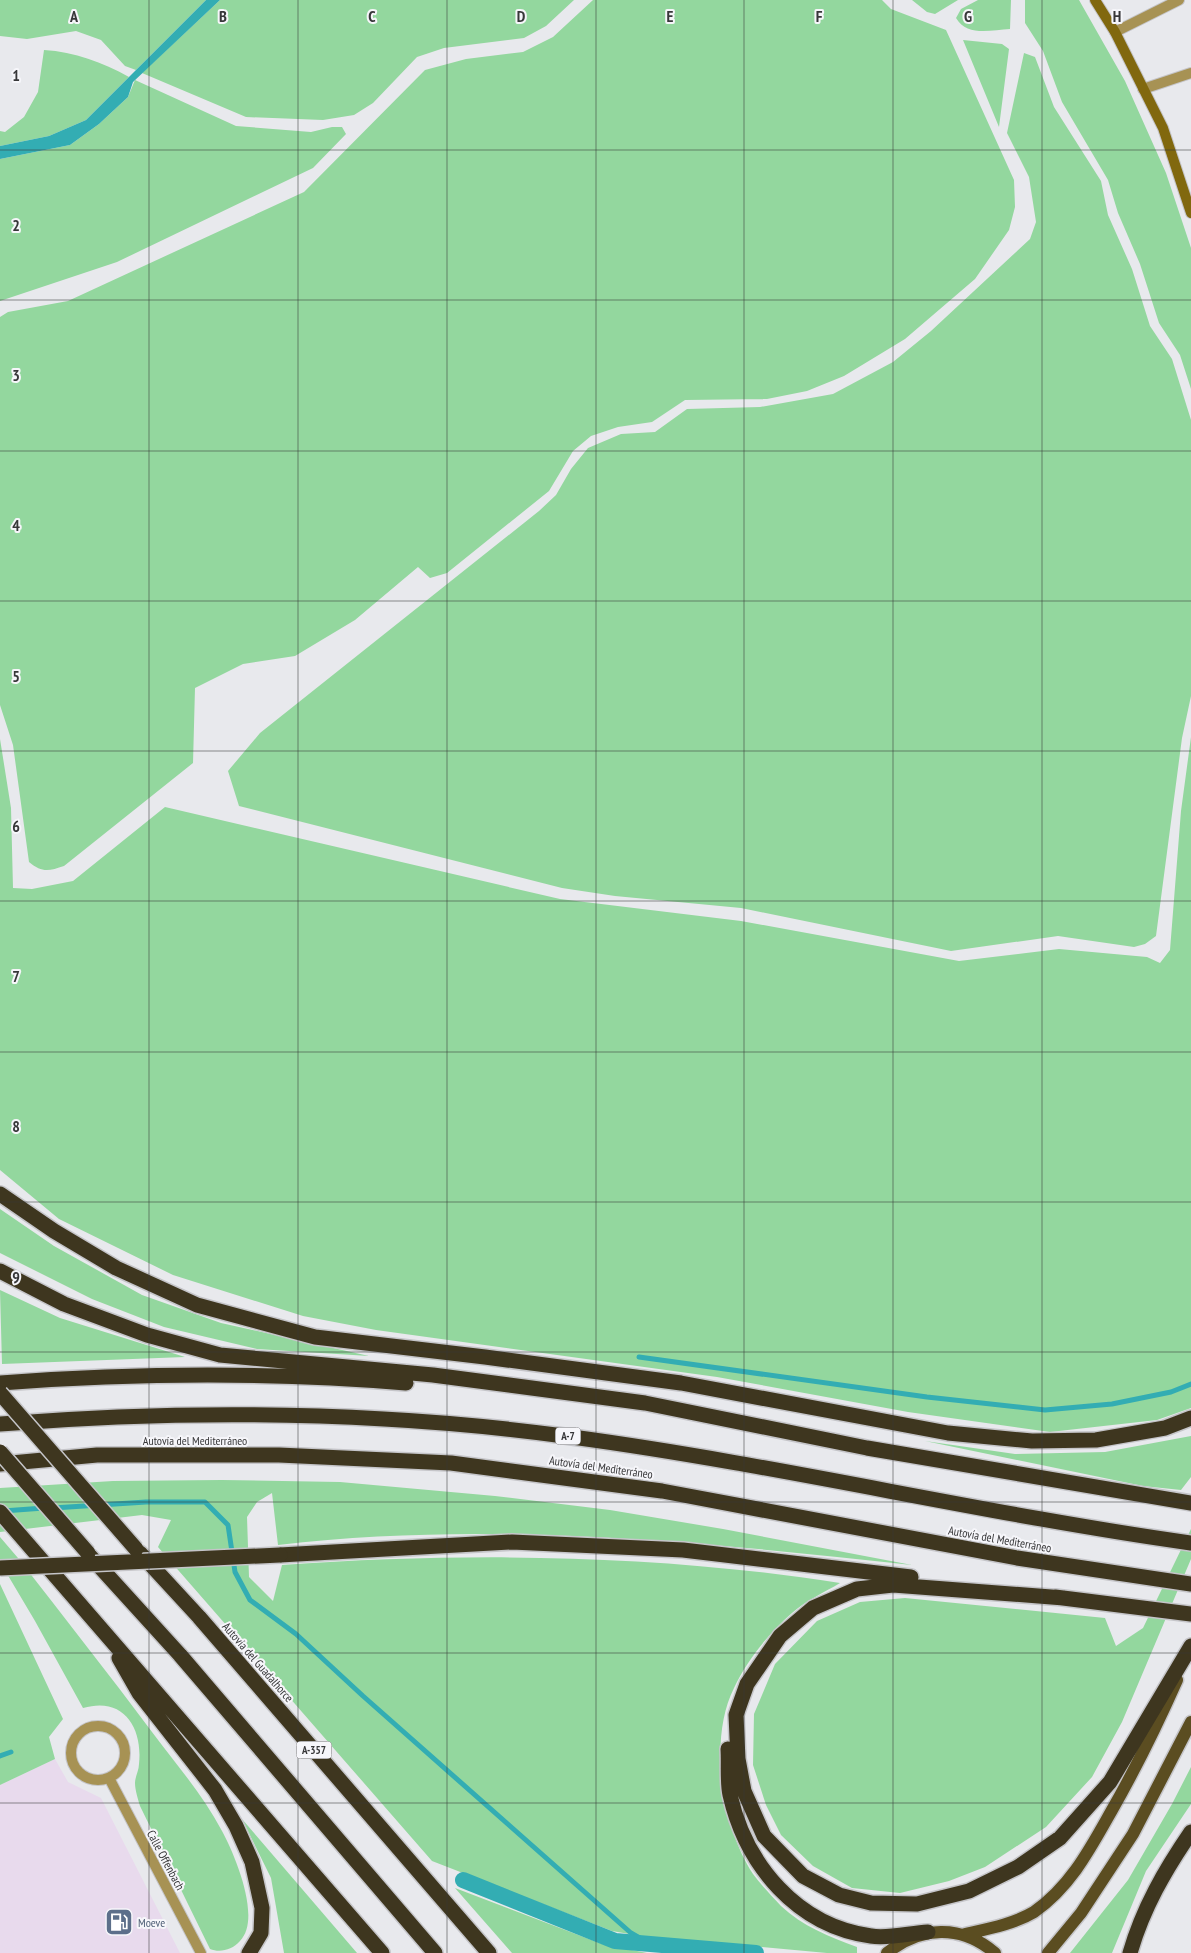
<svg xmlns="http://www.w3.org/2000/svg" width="1191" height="1953" font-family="'PT Sans Narrow',sans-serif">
<rect width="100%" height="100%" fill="#e8e9ed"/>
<!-- industrial -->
<path fill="#e8daed" d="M55 1759 68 1782 101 1798 180 1953H0V1785Z"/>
<!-- green -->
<path fill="#93d79e" d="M0 0H206L136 70 125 66 101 40 76 31 27 39 0 36Z
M220 0H574L546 26 524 38 444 48 417 57 373 103 354 115 323 120 246 117 142 73Z
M593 0H882L891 9 946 30 1014 180 1015 207 1009 230 975 279 905 339 844 376 807 391 767 399 685 400 652 422 618 427 591 436 573 451 549 491 447 573 430 578 418 567 355 620 295 656 243 664 195 688 193 763 64 866C49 871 42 873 29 862L13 745 0 705V317L8 312 68 301 304 192 425 70 466 59 523 52 553 37Z
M912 0H958L935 14 927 12Z
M978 0H1011L1010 29C991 30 967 37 956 18L961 9Z
M1025 0H1079L1125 81 1166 173 1191 248V389L1180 355 1159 323 1140 264 1118 213 1108 180 1062 102 1043 51 1025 23Z
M963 40 1002 44 1009 49 999 127Z
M44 50C75 52 102 62 129 77L86 120 49 136 0 146V131L5 132 24 117 38 92Z
M1024 53 1035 57 1054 107 1101 181 1108 215 1132 269 1150 326 1172 359 1191 420V696L1182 738 1156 936 1145 944 1134 947 1058 936 951 951 741 908 615 896 562 888 239 806 228 771 260 733 539 511 556 495 571 469 588 448 621 434 655 432 687 409 760 407 833 394 893 362 931 331 1030 239 1036 222 1029 177 1007 133Z
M135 80 236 126 311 132 332 127H342L346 134 313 168 117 262 0 301V159L70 145 99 124 128 97Z
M1191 737V1408L1157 1420 1050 1432 908 1412 717 1377 376 1330 303 1316 173 1275 59 1219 0 1170V739L11 808 13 888 32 889 73 881 165 807 560 899 741 921 959 961 1059 949 1147 957 1160 963 1170 950 1181 811Z
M0 1209 54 1246 142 1295 221 1323 369 1356 257 1349 164 1327 92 1299 0 1253Z
M0 1290 60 1318 185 1357 2 1364Z
M1191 1436V1477L1181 1490 1143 1486 925 1441 1015 1454 1105 1452Z
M222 1480 340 1482 495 1496 610 1510 723 1529 912 1565C702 1542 489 1520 278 1545L272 1493 257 1502 247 1517 249 1577 273 1601 282 1565C468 1552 656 1554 840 1583 825 1592 805 1601 792 1613 769 1633 747 1660 734 1688 708 1739 722 1827 753 1874 761 1885 772 1896 781 1906 802 1926 830 1937 857 1947V1953H827L641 1936 612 1931 432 1861 158 1547 171 1520 142 1515 0 1532V1488L113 1481Z
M1191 1529V1559L1122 1722 1092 1777 1046 1827 985 1867 949 1881 900 1893 852 1888 813 1866 781 1835 766 1805 753 1765 754 1714 775 1664 817 1621 860 1602 905 1598 1105 1618 1116 1646 1143 1628Z
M0 1537 18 1558C63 1616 108 1673 152 1732 176 1764 203 1795 222 1831 235 1855 262 1919 240 1941 232 1950 220 1953 210 1949L140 1806C138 1799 135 1790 135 1783 135 1777 139 1770 139 1764 143 1727 123 1696 83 1708L35 1621 0 1562Z
M0 1584 63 1719 49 1737 55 1759 0 1785Z
M1191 1767V1804L1146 1871 1112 1953H1070L1128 1880 1172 1804Z
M242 1819 357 1953H284L271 1878Z
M455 1888 602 1944 647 1953H512Z"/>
<!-- water -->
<path fill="#33adb3" d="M206 0H220L133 82 128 97 99 124 70 145 0 159V146L49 136 86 120Z"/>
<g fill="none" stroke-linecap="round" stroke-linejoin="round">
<!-- stream -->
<path stroke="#33adb3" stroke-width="5" d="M639 1357 927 1397 1045 1410 1112 1404 1171 1392 1191 1384
M53 1508 146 1502H205L228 1525 235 1572 250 1600 296 1634 363 1696 631 1933 650 1944
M3 1511 44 1508
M0 1756 11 1752"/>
<!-- canal -->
<path stroke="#33adb3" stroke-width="16" d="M463 1880 615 1941 756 1953"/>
<!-- minor casing -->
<g stroke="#c5c5c9" stroke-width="12">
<path id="minor" d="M1115 32 1179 0
M1143 89 1191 73
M71 1753a27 27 0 1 1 54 0a27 27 0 1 1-54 0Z
M109 1778 201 1953"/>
</g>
<!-- secondary casing -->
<g stroke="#c5c5c9" stroke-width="12">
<path id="secondary" d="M1095 0 1115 32 1163 128 1191 213"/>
</g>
<!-- primary casing -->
<g stroke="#c5c5c9" stroke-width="15">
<path id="primary" d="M965 1934C987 1929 1014 1924 1034 1912 1071 1886 1090 1849 1112 1810 1136 1768 1157 1725 1177 1680
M887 1953C921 1926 961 1924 995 1953
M1048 1953 1081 1913 1133 1834 1191 1722"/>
</g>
<!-- motorway casing -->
<g stroke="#c5c5c9" stroke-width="18">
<path id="motorway" d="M0 1194 54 1231 116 1268 197 1305 315 1337 485 1357 681 1383 948 1433 1032 1441 1096 1440 1165 1428 1191 1418
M0 1271 64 1304 147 1335 220 1355 433 1375 645 1403 867 1448 1191 1503
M0 1383C135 1373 271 1372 406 1383
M0 1424C192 1409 381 1411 572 1437 780 1465 984 1514 1191 1543
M0 1464 97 1455H279L451 1463 662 1491 1017 1558 1191 1584
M0 1512 382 1953
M140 1553 199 1617 489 1953
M280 1555 512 1542 683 1550 911 1577
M90 1556 180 1655 435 1953
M1055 1597 1191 1614
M1064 1598 893 1585 857 1589 813 1608 780 1636 747 1684 736 1715 738 1759 744 1791 764 1836 803 1876 839 1895 871 1903 917 1904 969 1891 1018 1867 1060 1838 1110 1782 1191 1646
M119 1658 139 1693 215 1790 236 1826 252 1862 262 1908 261 1933 249 1953
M728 1749C729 1764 727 1781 730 1795 746 1865 797 1926 871 1936 888 1939 910 1933 928 1932
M1130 1953C1143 1908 1165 1870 1191 1832"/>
</g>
<!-- minor -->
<use href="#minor" stroke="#a79254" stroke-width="10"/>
<!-- secondary -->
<use href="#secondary" stroke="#81680e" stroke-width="10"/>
<!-- primary -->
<use href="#primary" stroke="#5b4d21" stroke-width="12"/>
<!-- motorway -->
<use href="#motorway" stroke="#3e361f" stroke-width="15"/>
<!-- motorway-bridge casing -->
<g stroke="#c5c5c9" stroke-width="18" stroke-linecap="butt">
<path id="motorway-bridge" d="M0 1393 136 1549
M0 1452 88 1553
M0 1568 280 1555"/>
</g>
<!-- motorway-bridge -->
<use href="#motorway-bridge" stroke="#3e361f" stroke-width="15"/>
</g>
<!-- grid -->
<path fill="none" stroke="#373739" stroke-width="1" stroke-opacity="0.55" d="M149 0V1953M298 0V1953M447 0V1953M596 0V1953M744 0V1953M893 0V1953M1042 0V1953M0 150H1191M0 300H1191M0 451H1191M0 601H1191M0 751H1191M0 901H1191M0 1052H1191M0 1202H1191M0 1352H1191M0 1502H1191M0 1653H1191M0 1803H1191"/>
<!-- icons -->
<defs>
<g id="fuel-square" transform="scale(1.4375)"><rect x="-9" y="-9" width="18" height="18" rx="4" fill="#5c6f8a" stroke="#f6f6fa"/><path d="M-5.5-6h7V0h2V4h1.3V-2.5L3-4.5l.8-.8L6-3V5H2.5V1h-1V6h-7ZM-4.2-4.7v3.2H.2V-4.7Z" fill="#fff"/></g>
</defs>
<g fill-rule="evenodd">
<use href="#fuel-square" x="119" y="1922"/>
</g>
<g text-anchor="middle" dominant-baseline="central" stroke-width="4" stroke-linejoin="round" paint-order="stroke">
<!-- shield labels -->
<g fill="#f6f6fa" stroke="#707073" stroke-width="1">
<rect x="555.5" y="1427.5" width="25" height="17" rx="4"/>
<rect x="296.5" y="1741.5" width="35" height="17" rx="4"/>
</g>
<g font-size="11" font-weight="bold" fill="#373739">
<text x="568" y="1436">A-7</text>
<text x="314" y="1750">A-357</text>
</g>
<!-- street labels -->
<g font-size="12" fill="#373739" stroke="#f6f6fa">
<text x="195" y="1440">Autovía del Mediterráneo</text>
<text transform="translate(601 1467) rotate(8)">Autovía del Mediterráneo</text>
<text transform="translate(1000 1539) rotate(10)">Autovía del Mediterráneo</text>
<text transform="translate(258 1662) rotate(49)">Autovía del Guadalhorce</text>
<text transform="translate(166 1860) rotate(62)">Calle Offenbach</text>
</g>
<!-- service labels -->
<g font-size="12" fill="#4e5e75" stroke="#f6f6fa" text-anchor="start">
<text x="138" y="1922">Moeve</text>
</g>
</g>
<g font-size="16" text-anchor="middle" font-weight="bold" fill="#373739" stroke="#f6f6fa" stroke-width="4" stroke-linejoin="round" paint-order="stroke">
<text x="74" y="22">A</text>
<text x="223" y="22">B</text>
<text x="372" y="22">C</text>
<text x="521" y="22">D</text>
<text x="670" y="22">E</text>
<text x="819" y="22">F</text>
<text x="968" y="22">G</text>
<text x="1117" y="22">H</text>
<text x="16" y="81">1</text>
<text x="16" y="231">2</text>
<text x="16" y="381">3</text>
<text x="16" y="531">4</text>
<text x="16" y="682">5</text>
<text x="16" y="832">6</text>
<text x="16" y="982">7</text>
<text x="16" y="1132">8</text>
<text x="16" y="1283">9</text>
</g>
</svg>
